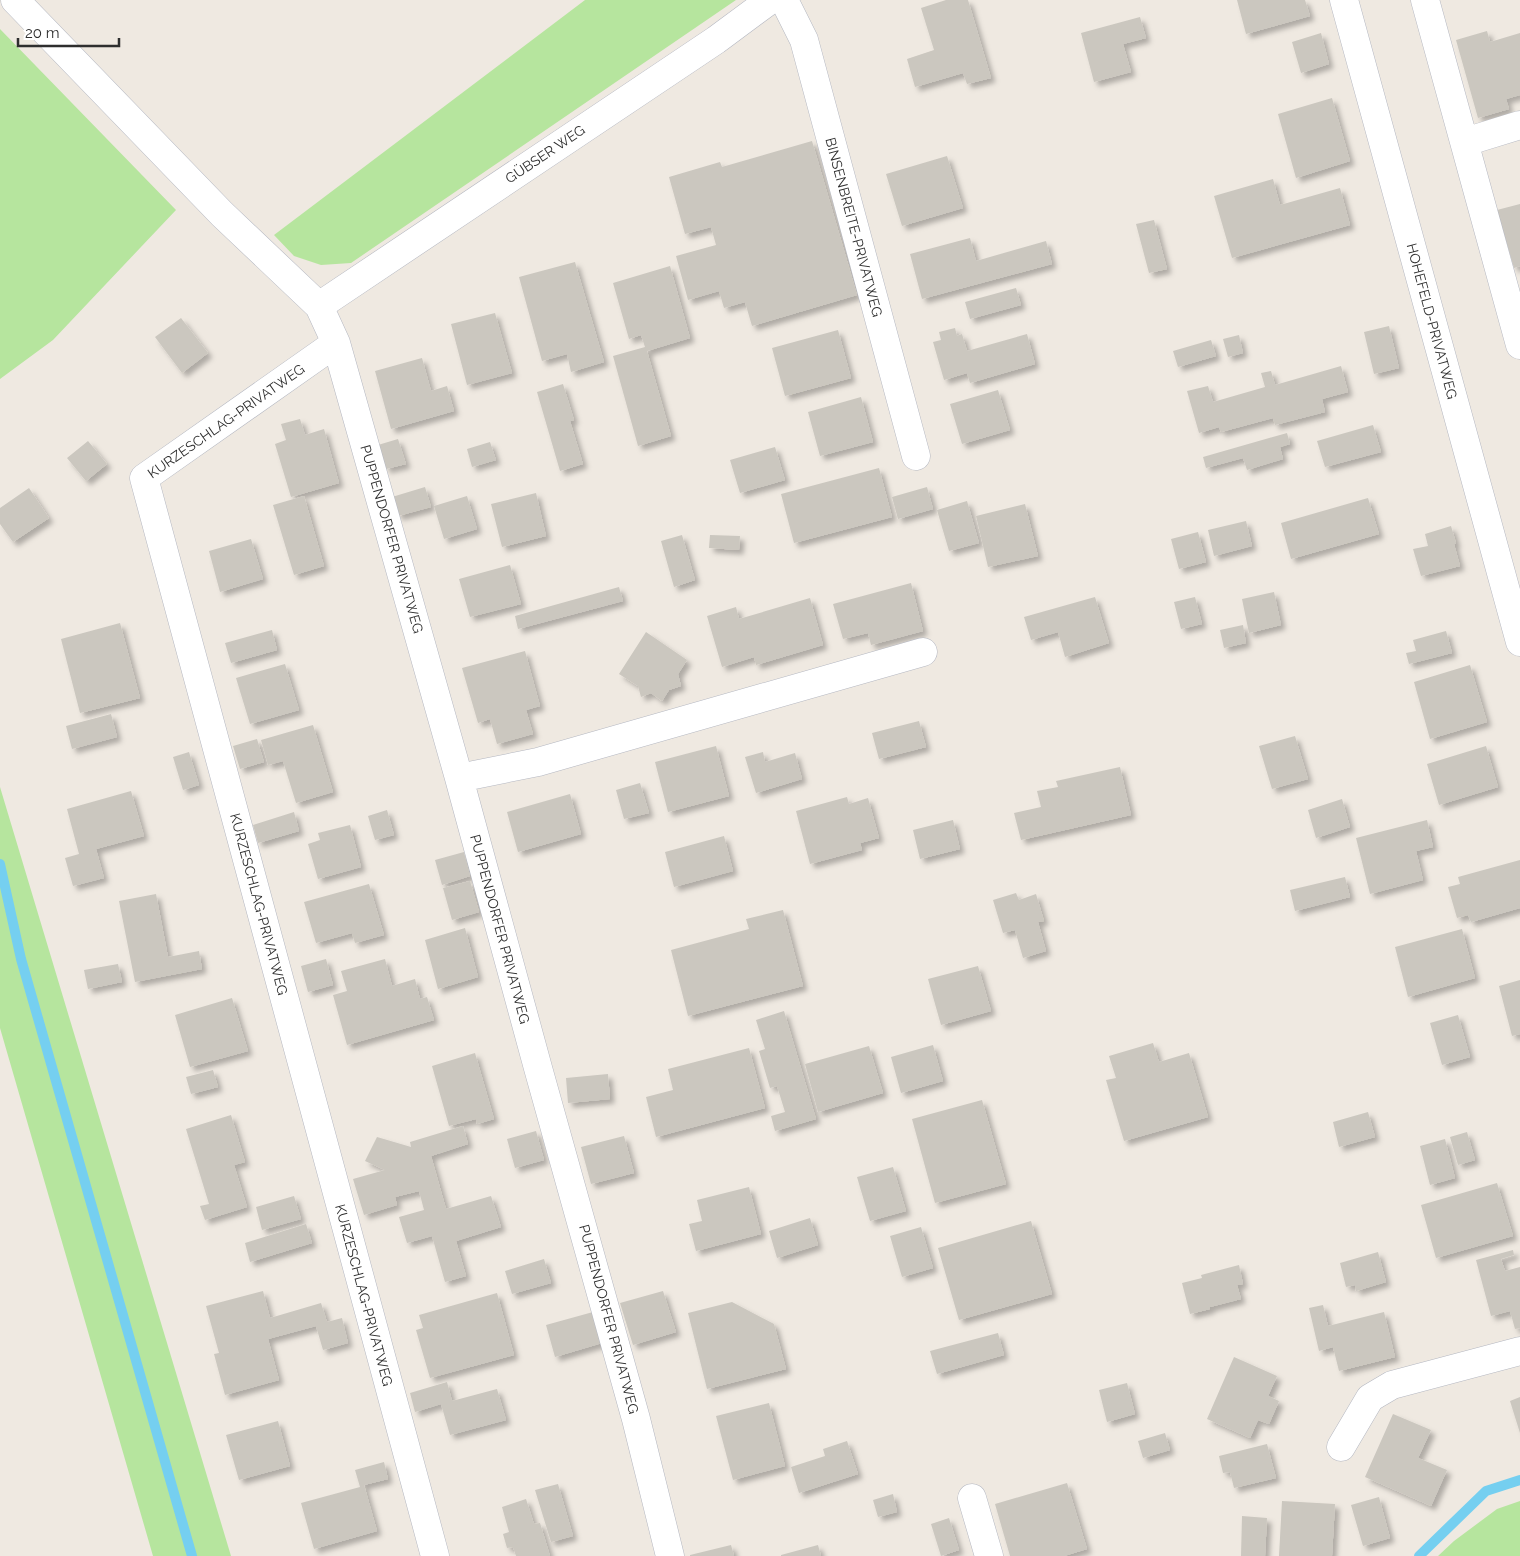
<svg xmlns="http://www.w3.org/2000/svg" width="1520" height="1556" font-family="Raleway,sans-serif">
<defs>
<filter id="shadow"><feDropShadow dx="4.5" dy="4.5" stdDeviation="2.5" flood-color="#0004"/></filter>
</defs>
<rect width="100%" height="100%" fill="#efe9e1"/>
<!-- green -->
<path fill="#b6e59e" d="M585 0H736L351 263 321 265 294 256 274 235Z
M0 29 176 210 53 340 0 379Z
M0 787 231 1556H153L0 1028Z
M1520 1501V1556H1438L1454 1541 1497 1509Z"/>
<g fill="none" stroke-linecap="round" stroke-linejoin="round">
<!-- stream -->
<path stroke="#75cff0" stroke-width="10" d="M0 864 21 959 192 1556
M1419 1556 1486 1491 1520 1480"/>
</g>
<!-- building -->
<path fill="#cbc7bf" filter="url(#shadow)" d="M946 0H968L991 78 967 84 963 73 915 87 907 59 934 50 921 8Z
M1237 0H1305L1310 16 1246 34Z
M1140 17 1146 38 1123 44 1131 72 1094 82 1081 33Z
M1487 31 1490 42 1520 33V95L1506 99 1509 109 1478 118 1456 40Z
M1321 33 1329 64 1301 73 1292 42Z
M1332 98 1350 161 1296 178 1278 114Z
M812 141 857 295 752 326 745 302 724 308 719 291 688 300 676 256 716 245 711 227 685 234 669 177 720 162 722 167Z
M947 156 963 208 902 226 886 174Z
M1273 179 1280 205 1340 188 1350 225 1232 258 1214 196Z
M1520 204V266L1514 268 1497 210Z
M1154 220 1167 269 1149 273 1136 224Z
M970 238 976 261 1046 241 1052 264 922 299 910 254Z
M575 262 604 362 571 372 567 354 542 361 519 277Z
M670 266 690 338 647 351 671 436 638 446 613 356 645 347 641 335 629 339 613 283Z
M1016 288 1021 305 970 319 965 302Z
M495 313 512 373 467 385 451 324Z
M181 318 208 353 182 373 155 337Z
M1389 326 1399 368 1374 374 1364 332Z
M955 328 957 336 962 334 967 351 1027 334 1035 364 970 383 967 373 944 380 933 342 941 340 939 332Z
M838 330 851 378 785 396 772 348Z
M1239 335 1243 353 1228 357 1223 339Z
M1211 340 1216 356 1178 367 1173 351Z
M422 358 431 391 447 386 454 411 391 429 375 371Z
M1341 366 1348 392 1322 399 1325 412 1275 425 1273 418 1221 432 1219 427 1199 433 1187 391 1208 386 1213 402 1265 387 1261 373 1271 371 1275 385Z
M563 384 574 420 570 421 583 464 560 471 537 392Z
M998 390 1010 430 962 444 950 404Z
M861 397 873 442 820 456 808 412Z
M300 419 305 435 324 429 339 483 291 497 275 444 286 440 281 424Z
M1373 425 1381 452 1325 467 1317 441Z
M1287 433 1290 444 1280 447 1283 459 1247 470 1243 458 1206 468 1203 457Z
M398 439 406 464 386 469 378 445Z
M88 441 107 464 86 481 67 458Z
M490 442 496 460 472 467 467 449Z
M775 447 785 480 740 493 730 460Z
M879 468 892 517 794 543 781 494Z
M425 487 431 507 398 516 392 497Z
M927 487 933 509 898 519 892 497Z
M29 488 49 518 13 542 0 524V508Z
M536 493 546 536 502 547 491 504Z
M304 496 324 566 294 575 273 505Z
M467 496 477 529 444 539 434 506Z
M1368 498 1379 534 1291 559 1281 523Z
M967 501 979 543 949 551 937 510Z
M1025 504 1038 556 988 567 976 516Z
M1246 521 1252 546 1214 556 1208 530Z
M1451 526 1456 543 1454 544 1460 566 1421 576 1413 549 1428 546 1425 534Z
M1198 532 1206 562 1179 569 1171 539Z
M682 535 695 580 674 587 661 541Z
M710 535 740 536 739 550 709 548Z
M251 539 263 579 220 592 209 551Z
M510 565 521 604 470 617 459 579Z
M911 583 923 631 871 645 868 633 843 639 833 604Z
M619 587 623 601 518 629 515 616Z
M1274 592 1281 625 1249 633 1242 599Z
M1095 597 1109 643 1065 657 1058 632 1031 640 1024 617Z
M1195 597 1202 624 1181 629 1174 602Z
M810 598 823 645 756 665 754 657 722 667 707 616 736 607 739 619Z
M120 623 140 698 80 713 61 639Z
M1243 625 1246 643 1224 648 1220 630Z
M272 630 277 650 231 663 225 643Z
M1446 631 1452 653 1409 664 1406 653 1416 651 1413 640Z
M646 632 687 660 678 674 681 686 669 690 662 701 651 693 641 697 638 686 619 674Z
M525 651 540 706 526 710 533 734 497 744 490 719 478 723 462 668Z
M285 664 299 710 250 724 236 678Z
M1470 665 1487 722 1430 739 1414 682Z
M111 714 117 737 72 749 66 726Z
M919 721 926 747 879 759 872 733Z
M313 725 333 792 296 803 283 761 268 765 261 740Z
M1295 736 1308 779 1272 789 1259 746Z
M257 739 264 762 240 769 233 746Z
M716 746 729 796 668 812 655 762Z
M1486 746 1498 787 1439 805 1427 764Z
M189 752 199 785 183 790 173 757Z
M763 752 765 762 795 753 802 779 756 793 745 757Z
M1120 767 1131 815 1021 840 1014 813 1041 807 1037 791 1058 787 1056 781Z
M640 783 649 813 624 819 616 790Z
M131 791 144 836 96 849 104 878 73 886 65 858 79 854 67 809Z
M570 794 581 834 518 852 507 812Z
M847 797 849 804 868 798 879 838 860 843 862 850 810 864 796 811Z
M1342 799 1350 827 1316 838 1308 810Z
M387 810 394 835 375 840 368 816Z
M294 812 299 831 258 843 253 825Z
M953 820 960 849 920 859 913 830Z
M1427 820 1433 847 1416 851 1423 880 1370 894 1356 838Z
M350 825 361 867 318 879 308 844 320 840 318 833Z
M724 836 733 871 674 887 665 852Z
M464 852 470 876 442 885 435 860Z
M1520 860V908L1471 922 1468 915 1457 918 1448 887 1460 884 1458 877Z
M1345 877 1350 897 1295 911 1290 890Z
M470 881 479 912 452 920 443 888Z
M369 884 384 935 355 943 352 933 316 943 304 902Z
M1016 893 1019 900 1036 894 1044 921 1038 922 1046 951 1023 958 1015 930 1003 933 993 900Z
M156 894 168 957 199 951 202 969 135 982 119 901Z
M783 910 803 986 688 1016 671 950 749 929 746 919Z
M465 928 478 977 438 989 425 940Z
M1462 929 1475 978 1408 997 1395 947Z
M326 959 333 985 308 992 301 966Z
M385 959 392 986 415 979 420 999 427 997 434 1020 347 1045 333 995 347 991 341 971Z
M118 964 122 982 88 989 84 970Z
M978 966 991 1011 941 1025 928 979Z
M1520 980V1034L1512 1036 1499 986Z
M232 998 248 1051 190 1067 175 1015Z
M784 1011 816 1119 775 1131 771 1116 785 1112 777 1086 770 1088 759 1051 765 1049 756 1020Z
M1458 1015 1470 1057 1442 1065 1430 1023Z
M1153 1043 1159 1062 1189 1053 1208 1117 1124 1141 1106 1080 1116 1078 1109 1056Z
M933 1045 943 1081 901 1093 891 1057Z
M869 1046 883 1093 818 1112 805 1064Z
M749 1048 765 1108 656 1137 646 1097 673 1090 668 1069Z
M475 1053 494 1119 477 1124 476 1119 449 1126 432 1066Z
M213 1070 218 1087 191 1094 186 1077Z
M608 1074 610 1099 568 1103 566 1078Z
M982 1100 1006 1184 935 1203 912 1119Z
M1368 1112 1375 1137 1339 1147 1333 1122Z
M231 1115 245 1162 234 1165 247 1207 205 1220 200 1206 209 1204 186 1129Z
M463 1126 468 1144 431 1156 446 1209 491 1196 501 1227 456 1241 466 1276 445 1282 432 1236 407 1243 399 1217 424 1210 419 1191 395 1197 397 1205 364 1215 353 1179 385 1170 365 1161 377 1137 411 1147 410 1142Z
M536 1131 544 1160 515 1168 507 1139Z
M1467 1132 1475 1160 1458 1165 1450 1137Z
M624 1136 634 1173 591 1184 581 1147Z
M1445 1139 1455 1178 1430 1185 1420 1146Z
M893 1167 906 1211 870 1221 857 1177Z
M1497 1183 1513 1236 1436 1258 1421 1205Z
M749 1187 761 1234 696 1251 689 1224 702 1221 697 1200Z
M294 1196 301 1219 262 1230 256 1207Z
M810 1218 818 1245 777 1258 769 1231Z
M1031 1221 1052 1294 959 1320 938 1248Z
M306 1224 312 1243 250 1262 245 1243Z
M921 1227 933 1268 902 1277 890 1236Z
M1513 1250 1514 1255 1501 1259 1505 1271 1520 1267V1328L1515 1329 1510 1311 1491 1316 1476 1260Z
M1378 1252 1386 1282 1356 1291 1355 1285 1346 1287 1340 1263Z
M544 1259 551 1283 512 1294 505 1271Z
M1239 1265 1243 1284 1237 1285 1241 1299 1210 1307V1309L1190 1314 1182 1283 1202 1278 1201 1275Z
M263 1291 270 1318 321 1303 327 1322 342 1318 348 1343 323 1350 316 1326 268 1339 279 1380 225 1395 214 1354 219 1353 206 1306Z
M663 1291 676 1332 633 1345 620 1303Z
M497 1293 514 1355 430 1378 416 1330 423 1328 419 1315Z
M732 1302 774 1324 786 1369 707 1389 688 1313Z
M1323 1305 1328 1326 1384 1312 1395 1357 1339 1371 1333 1347 1319 1351 1309 1308Z
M593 1312 602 1343 555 1357 546 1325Z
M998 1333 1004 1355 937 1374 930 1351Z
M1234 1357 1277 1376 1268 1396 1279 1401 1269 1424 1258 1420 1250 1438 1207 1419Z
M447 1382 452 1401 497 1389 506 1420 450 1435 441 1404 415 1412 410 1393Z
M1127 1383 1135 1414 1107 1422 1099 1390Z
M1520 1397V1433L1510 1401Z
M769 1403 785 1466 733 1480 716 1416Z
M1393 1414 1431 1430 1418 1458 1447 1470 1431 1506 1365 1477Z
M278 1421 290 1466 239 1480 226 1435Z
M1165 1433 1170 1450 1143 1458 1138 1441Z
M847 1441 858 1474 799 1493 791 1467 825 1456 823 1449Z
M1267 1444 1276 1478 1234 1488 1230 1472 1223 1473 1219 1456Z
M384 1462 388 1479 364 1485 377 1531 314 1549 301 1503 360 1487 355 1470Z
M1067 1483 1087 1549 1064 1556H1010L995 1504Z
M558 1484 573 1536 551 1542 535 1490Z
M893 1494 897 1512 878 1517 873 1500Z
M1379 1497 1390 1538 1363 1546 1351 1505Z
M526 1499 534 1524 540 1523 550 1556H516L513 1547 507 1548 503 1534 509 1532 502 1507Z
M1282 1501 1335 1504 1332 1556H1279Z
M1242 1516 1267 1518 1265 1556H1241Z
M949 1518 959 1550 941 1556 931 1524Z
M731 1545 734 1556H690V1555Z
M818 1545 821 1556H781V1555Z"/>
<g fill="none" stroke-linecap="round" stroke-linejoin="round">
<!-- minor casing -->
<g stroke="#b4b7c1" stroke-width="29">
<path id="minor" d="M15 0 222 214 319 306 336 343 459 778 538 1068 636 1419 670 1556
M784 0 804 40 916 456
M1344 0 1520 642
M1425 0 1520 345
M1465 142 1520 125
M319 306 716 40 770 0
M336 343 144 478 435 1556
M459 778 538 762 923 652
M1341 1447 1370 1398 1392 1385 1520 1351
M972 1498 989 1556"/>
</g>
<!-- minor -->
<use href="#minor" stroke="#fff" stroke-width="28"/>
</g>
<g text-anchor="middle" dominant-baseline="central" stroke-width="4" stroke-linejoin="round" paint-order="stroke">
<!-- street labels -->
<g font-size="14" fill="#2e2e2e" stroke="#fff">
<text transform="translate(545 154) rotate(-34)">GÜBSER WEG</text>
<text transform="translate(854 227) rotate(75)">BINSENBREITE-PRIVATWEG</text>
<text transform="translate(1432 321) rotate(75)">HOHEFELD-PRIVATWEG</text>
<text transform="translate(226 421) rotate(-35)">KURZESCHLAG-PRIVATWEG</text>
<text transform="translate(392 539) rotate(74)">PUPPENDORFER PRIVATWEG</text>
<text transform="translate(259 904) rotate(75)">KURZESCHLAG-PRIVATWEG</text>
<text transform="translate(500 929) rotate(75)">PUPPENDORFER PRIVATWEG</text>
<text transform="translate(364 1295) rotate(75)">KURZESCHLAG-PRIVATWEG</text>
<text transform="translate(609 1319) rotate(75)">PUPPENDORFER PRIVATWEG</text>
</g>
</g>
<!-- scale -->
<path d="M18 38v8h101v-8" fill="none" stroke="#2e2e2e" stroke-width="2.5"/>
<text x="25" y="38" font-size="15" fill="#2e2e2e" stroke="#ffffff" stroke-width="4" paint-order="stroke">20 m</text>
</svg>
